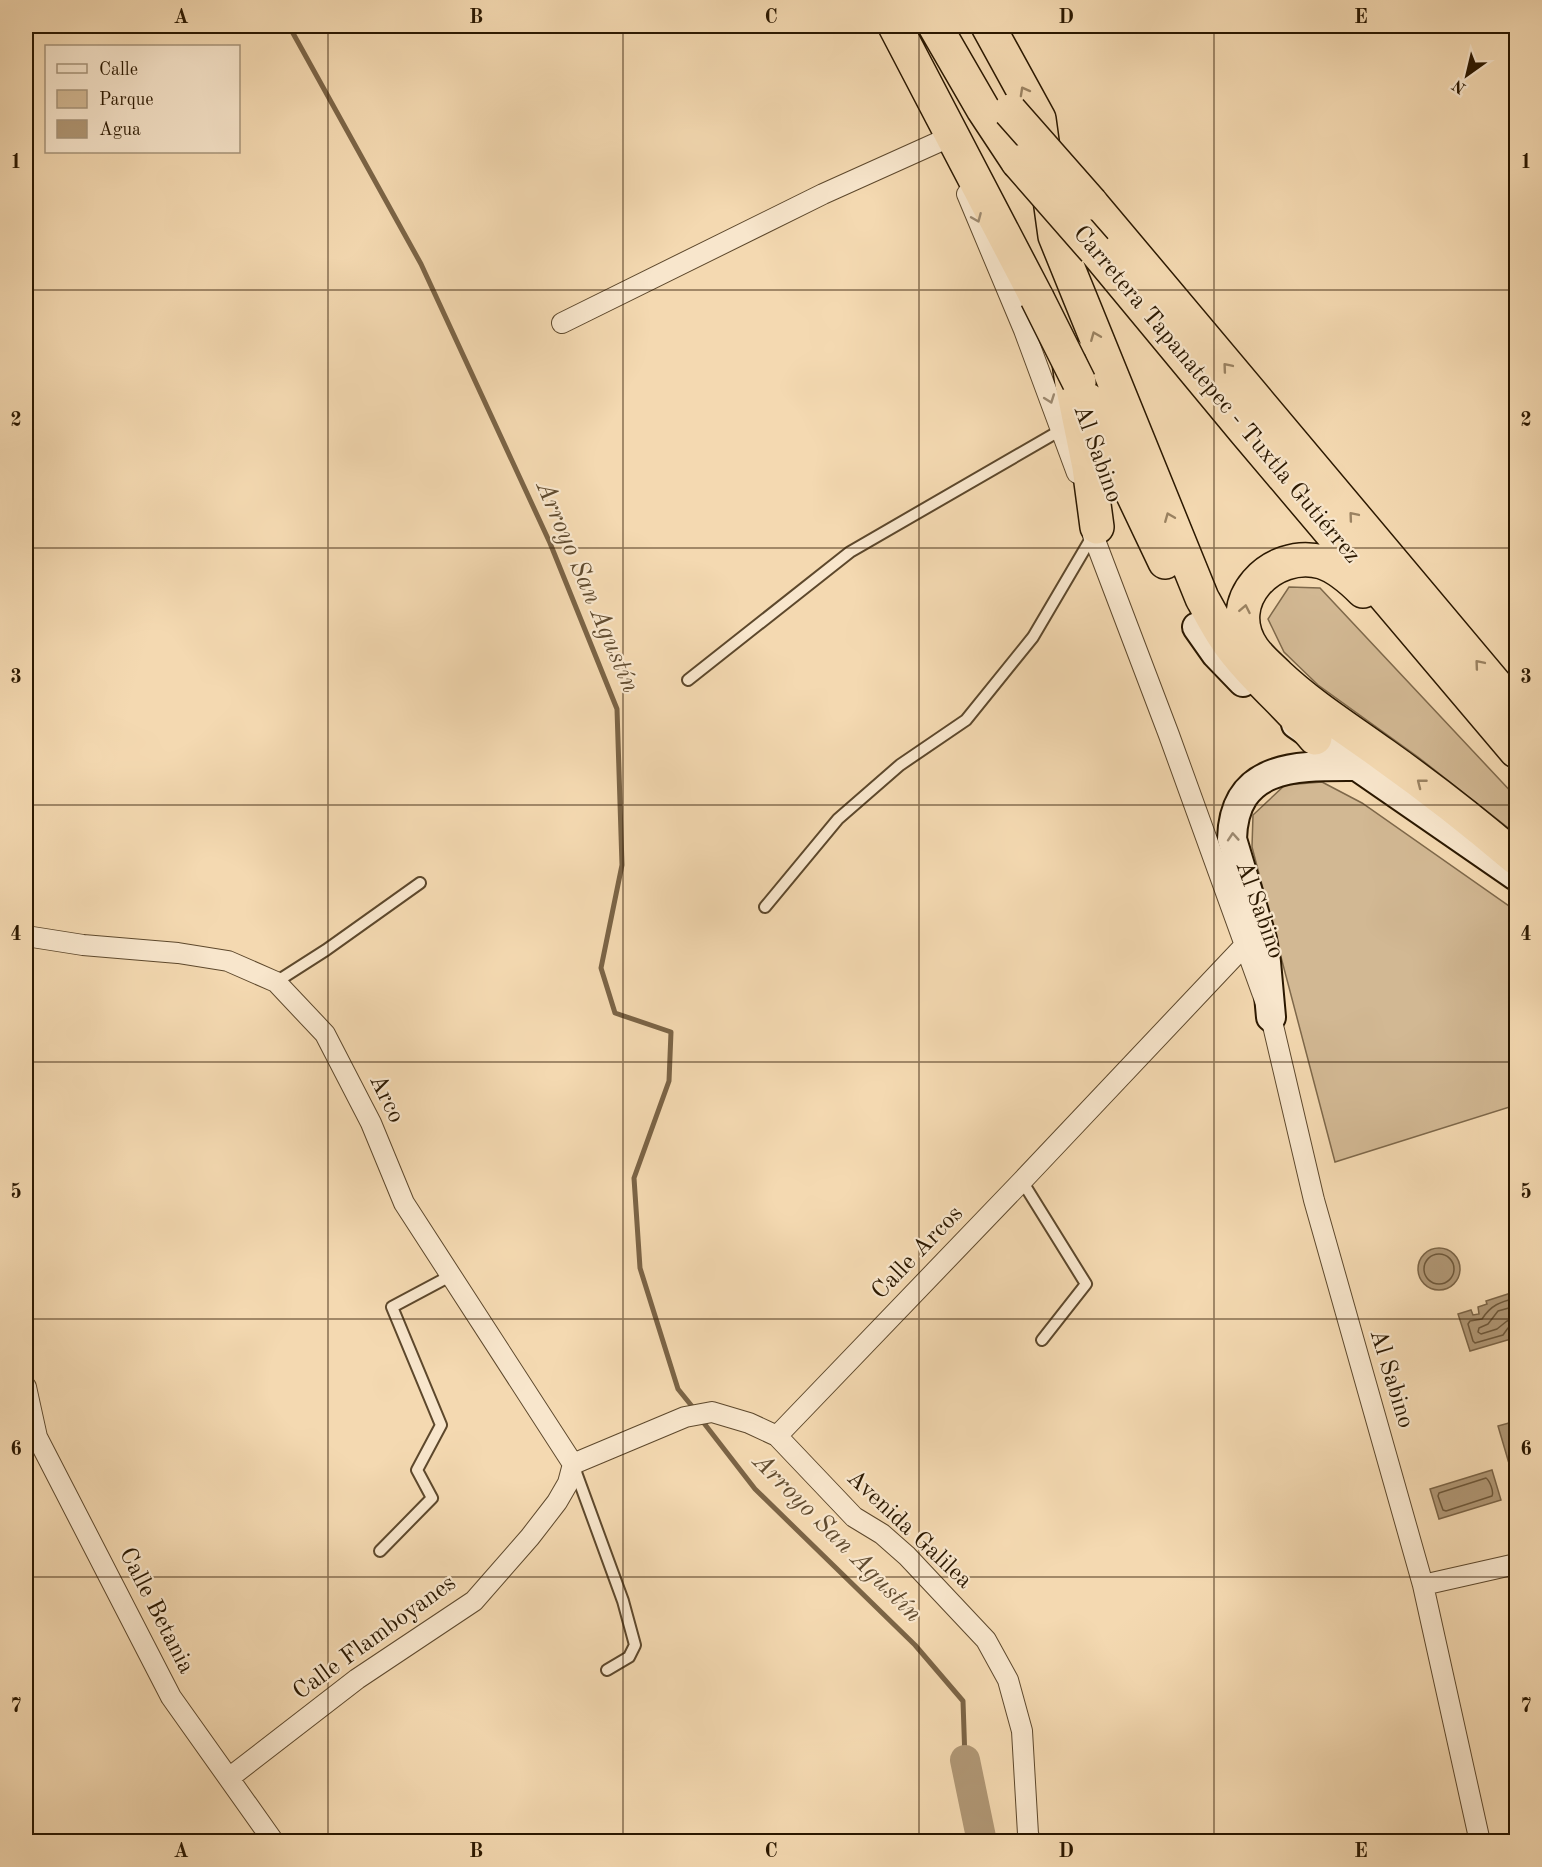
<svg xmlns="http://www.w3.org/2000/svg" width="1542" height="1867" font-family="'Old Standard TT',serif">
<rect width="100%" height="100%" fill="#f4d9b1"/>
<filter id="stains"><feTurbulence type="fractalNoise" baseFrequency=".00333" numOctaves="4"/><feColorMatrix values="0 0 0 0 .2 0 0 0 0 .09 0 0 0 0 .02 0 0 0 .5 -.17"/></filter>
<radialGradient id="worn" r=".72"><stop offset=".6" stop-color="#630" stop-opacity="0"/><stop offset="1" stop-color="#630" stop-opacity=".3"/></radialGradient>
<!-- green -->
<path fill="#d2b893" stroke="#7e684a" stroke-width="1.5" d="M1289 587 1320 588 1516 797V834L1418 757 1318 685 1284 652 1268 619Z
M1322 782 1362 803 1516 911V1105L1335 1162 1252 847 1253 815 1285 785Z"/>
<!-- water -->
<path fill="#b09775" stroke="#7b6446" stroke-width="1.5" d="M1418 1269a21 21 0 1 1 42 0a21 21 0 1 1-42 0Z
M1514 1292 1516 1299V1332L1510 1334 1511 1339 1470 1351 1458 1314 1471 1310 1473 1315 1479 1314 1478 1307 1487 1304 1486 1301Z
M1516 1421V1476L1513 1477 1498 1426Z
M1492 1470 1501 1500 1439 1519 1430 1489Z"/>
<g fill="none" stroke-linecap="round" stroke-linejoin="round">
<!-- shore -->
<path stroke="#6e583a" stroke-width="1.5" d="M1424 1269a15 15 0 1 1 30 0a15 15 0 1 1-30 0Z
M1516 1298C1500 1302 1491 1305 1482 1319L1470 1321 1468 1324 1473 1341 1475 1343 1503 1335 1508 1328 1516 1327
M1516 1306 1498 1311 1488 1324 1479 1328 1478 1332 1481 1334 1497 1329 1507 1321 1516 1319
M1486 1478C1490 1481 1494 1492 1492 1496L1446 1511 1443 1510 1438 1496 1439 1493Z"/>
<!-- stream -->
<path stroke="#7b6446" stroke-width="5" d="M289 26 421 264 550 543 617 709 622 865 601 968 615 1013 671 1032 669 1081 634 1178 640 1268 678 1389 695 1410
M700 1418 755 1489 915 1645 963 1701 965 1760 982 1842"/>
<!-- river -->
<path stroke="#b09775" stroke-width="30" d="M965 1760 982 1842"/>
<!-- lane casing -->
<g stroke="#5d482c" stroke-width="14">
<path id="lane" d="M688 680 850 552 1061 430
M765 907 838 819 900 765 966 720 1033 637 1093 535
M276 982 326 950 420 883
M1022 1181 1086 1284 1042 1340
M574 1467 623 1601 635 1645 629 1657 607 1670
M380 1551 432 1498 417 1470 441 1425 392 1307 452 1275"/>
</g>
<!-- street casing -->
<g stroke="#5d482c" stroke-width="22">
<path id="street" d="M967 194 1024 330 1077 473
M562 323 823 194 943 140
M1094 518 1097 527 1093 535 1169 735 1271 1017 1314 1200 1423 1585 1480 1842
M26 936 83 945 178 953 228 961 276 982 325 1034 371 1123 404 1203 573 1464
M26 1387 37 1437 171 1697 274 1842
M777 1436 1022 1181 1245 945
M573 1464 685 1417 712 1412 749 1423 777 1436 854 1517 882 1534 907 1556 986 1640 1008 1680 1022 1731 1028 1834 1031 1842
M1423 1585 1516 1564
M229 1778 357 1679 474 1601 530 1537 557 1502 568 1483 573 1464"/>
</g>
<!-- secondary casing -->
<g stroke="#2b1800" stroke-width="32">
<path id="secondary" d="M1197 627 1216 654 1243 682
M1296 724 1516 876
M1271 1017 1266 962 1262 939 1232 839C1234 763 1298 766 1356 766"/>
</g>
<!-- highway casing -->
<g stroke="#2b1800" stroke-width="36">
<path id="highway" d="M895 26 1037 298
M935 26 983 109 1018 162
M988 26 1039 119 1055 236 1202 598C1214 620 1225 641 1242 660 1265 687 1292 710 1315 738
M1091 203 1516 709
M1095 250 1245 431 1516 751
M1068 354 1072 384 1089 467 1097 527
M1088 400 1165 562
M1363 591C1352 580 1337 567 1322 562 1272 548 1220 602 1253 649 1260 659 1270 667 1278 675 1311 706 1348 729 1384 755 1429 787 1474 822 1516 858"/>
</g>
<!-- lane -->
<use href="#lane" stroke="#f8e6cc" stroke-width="10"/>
<!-- street -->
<use href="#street" stroke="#f8e6cc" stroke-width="20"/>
<!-- secondary -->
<use href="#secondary" stroke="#f8e6cc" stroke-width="28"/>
<!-- highway -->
<use href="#highway" stroke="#f4d9b1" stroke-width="33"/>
<!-- highway-bridge casing -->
<g stroke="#2b1800" stroke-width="36" stroke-linecap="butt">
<path id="highway-bridge" d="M1010 111 1091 203
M1018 162 1095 250
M1037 298 1079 382"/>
</g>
<!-- highway-bridge -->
<use href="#highway-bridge" stroke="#f4d9b1" stroke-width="33"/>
</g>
<!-- one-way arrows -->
<defs><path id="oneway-chevron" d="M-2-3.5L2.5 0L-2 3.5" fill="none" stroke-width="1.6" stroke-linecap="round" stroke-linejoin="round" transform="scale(1.5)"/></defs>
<g stroke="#9a8261">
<use href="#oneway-chevron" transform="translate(1024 91) rotate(-119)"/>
<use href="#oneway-chevron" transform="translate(1095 336) rotate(-112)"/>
<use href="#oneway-chevron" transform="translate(1227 367) rotate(-130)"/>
<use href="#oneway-chevron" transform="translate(1353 516) rotate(-130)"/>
<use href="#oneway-chevron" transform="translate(1169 517) rotate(-112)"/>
<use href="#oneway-chevron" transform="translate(1245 609) rotate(-79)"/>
<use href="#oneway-chevron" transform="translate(1479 664) rotate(-130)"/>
<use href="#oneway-chevron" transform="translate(1421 783) rotate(-142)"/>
</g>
<g stroke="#9c8970">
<use href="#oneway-chevron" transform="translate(977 218) rotate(67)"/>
<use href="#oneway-chevron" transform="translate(1050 399) rotate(70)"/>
<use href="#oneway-chevron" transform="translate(1233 837) rotate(-94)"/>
</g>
<!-- grid -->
<path fill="none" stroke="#2b1800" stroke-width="1.5" stroke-opacity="0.55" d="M328 26V1842M623 26V1842M919 26V1842M1214 26V1842M26 290H1516M26 548H1516M26 805H1516M26 1062H1516M26 1319H1516M26 1577H1516"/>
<g text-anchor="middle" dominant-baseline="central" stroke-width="4.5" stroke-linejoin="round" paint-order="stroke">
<!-- street labels -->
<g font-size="24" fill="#2b1800" stroke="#f8e6cc">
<text transform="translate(1216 395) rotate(50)">Carretera Tapanatepec - Tuxtla Gutiérrez</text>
<text transform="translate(1097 454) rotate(70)">Al Sabino</text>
<text transform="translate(1259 910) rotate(70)">Al Sabino</text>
<text transform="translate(386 1099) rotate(64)">Arco</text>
<text transform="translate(918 1253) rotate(-46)">Calle Arcos</text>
<text transform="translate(1391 1379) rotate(73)">Al Sabino</text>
<text transform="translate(909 1530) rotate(43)">Avenida Galilea</text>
<text transform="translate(156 1611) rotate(63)">Calle Betania</text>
<text transform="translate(375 1638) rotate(-36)">Calle Flamboyanes</text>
</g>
<!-- water labels -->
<g font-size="26" font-style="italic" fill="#604b2f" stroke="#f8e6cc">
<text transform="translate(587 587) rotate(67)">Arroyo San Agustín</text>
<text transform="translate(837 1538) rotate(45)">Arroyo San Agustín</text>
</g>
</g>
<!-- margin -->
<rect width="1542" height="1867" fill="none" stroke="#f4d9b1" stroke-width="66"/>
<!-- legend -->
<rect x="45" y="45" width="195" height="108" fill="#f8e6cc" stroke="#a6947a" stroke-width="1.5"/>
<rect x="57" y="64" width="30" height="9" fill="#f8e6cc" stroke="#a6947a" stroke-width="1.5"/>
<text x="99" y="75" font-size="18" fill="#2b1800">Calle</text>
<rect x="57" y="90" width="30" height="18" fill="#d2b893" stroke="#a6947a" stroke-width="1.5"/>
<text x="99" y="105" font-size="18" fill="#2b1800">Parque</text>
<rect x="57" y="120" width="30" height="18" fill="#b09775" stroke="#a6947a" stroke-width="1.5"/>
<text x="99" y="135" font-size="18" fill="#2b1800">Agua</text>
<!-- north arrow -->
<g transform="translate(1467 75) rotate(214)" stroke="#f8e6cc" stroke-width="4.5" paint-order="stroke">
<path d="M0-4.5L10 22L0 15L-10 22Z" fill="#2b1800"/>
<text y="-9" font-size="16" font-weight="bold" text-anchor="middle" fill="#2b1800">N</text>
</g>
<rect x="33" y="33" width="1476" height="1801" fill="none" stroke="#2b1800" stroke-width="2"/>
<g font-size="20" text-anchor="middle" font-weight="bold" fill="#2b1800">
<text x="181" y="23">A</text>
<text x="476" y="23">B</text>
<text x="771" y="23">C</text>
<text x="1066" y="23">D</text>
<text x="1361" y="23">E</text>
<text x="16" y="168">1</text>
<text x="1526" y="168">1</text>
<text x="16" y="426">2</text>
<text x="1526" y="426">2</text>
<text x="16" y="683">3</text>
<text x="1526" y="683">3</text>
<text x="16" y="940">4</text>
<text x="1526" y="940">4</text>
<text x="16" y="1198">5</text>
<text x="1526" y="1198">5</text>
<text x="16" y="1455">6</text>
<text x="1526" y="1455">6</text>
<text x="16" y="1712">7</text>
<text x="1526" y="1712">7</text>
<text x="181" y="1857">A</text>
<text x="476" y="1857">B</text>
<text x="771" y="1857">C</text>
<text x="1066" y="1857">D</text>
<text x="1361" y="1857">E</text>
</g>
<rect width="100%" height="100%" filter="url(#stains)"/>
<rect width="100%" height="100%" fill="url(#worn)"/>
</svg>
